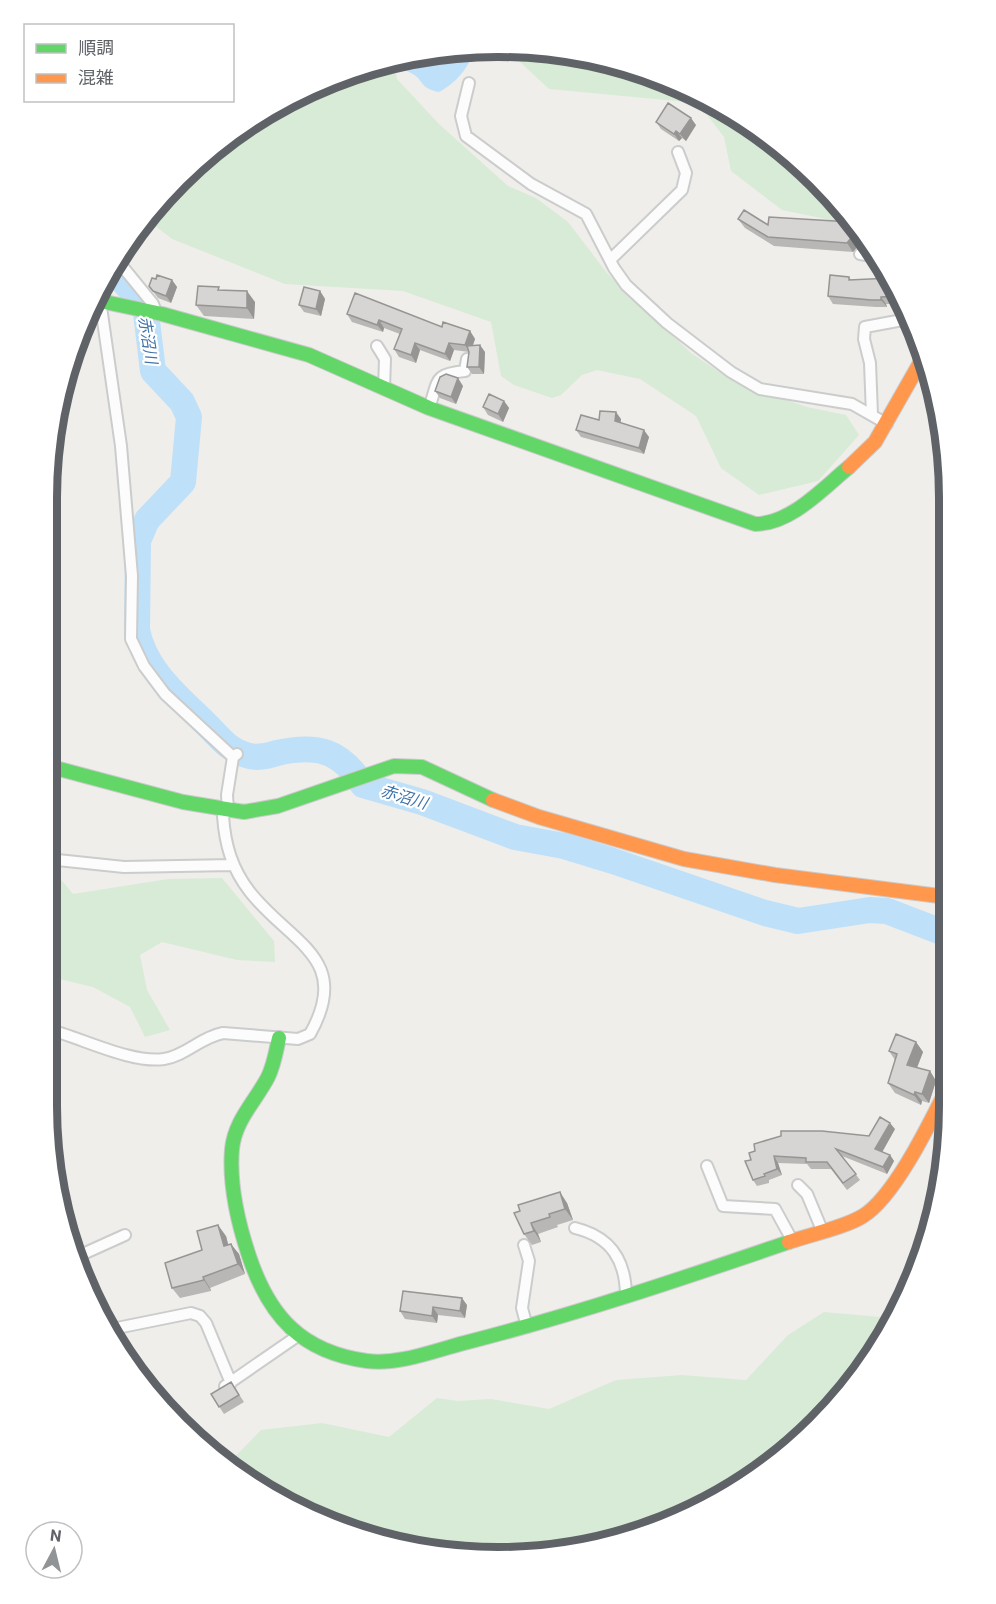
<svg xmlns="http://www.w3.org/2000/svg" width="996" height="1604" font-family="Roboto,'Noto Sans JP',sans-serif">
<rect width="100%" height="100%" fill="#efeeea"/>
<!-- green -->
<path fill="#d8ebd6" d="M527 47 615 62 697 93 773 140 838 201 855 225 782 210 731 171 724 137 698 103 549 89 519 61 511 48Z
M394 61 397 79 439 124 508 186 536 198 568 222 607 273 691 353 736 383 807 407 846 415 859 435 818 481 759 495 721 468 696 416 640 379 597 370 582 375 561 395 552 398 514 385 501 376 491 322 403 291 285 284 172 239 145 218 200 159 272 107 353 71Z
M48 841 57 875 73 894 168 879 222 878 274 941 275 962 237 960 162 942 140 955 147 990 170 1030 145 1037 130 1007 93 987 47 976Z
M824 1312 892 1318 856 1381 773 1464 643 1534 498 1557 353 1534 226 1466 261 1430 322 1423 389 1437 437 1398 458 1401 491 1399 549 1409 616 1380 682 1375 746 1380 788 1335Z"/>
<!-- water -->
<path fill="#bfe0f9" d="M474 49C470 67 455 84 439 92 418 88 425 80 411 73 404 69 398 69 393 63L439 50Z"/>
<g fill="none" stroke-linecap="round" stroke-linejoin="round">
<!-- river -->
<path stroke="#bfe0f9" stroke-width="26" d="M113 270 138 298 146 313 153 371 182 402 189 417 183 482 147 520 138 541 137 630C145 671 179 697 207 725 219 737 228 750 246 755 256 759 267 756 277 753 317 744 340 750 363 785L422 802 515 837 564 846 613 861 765 913 798 921 870 910 887 911 947 934"/>
<!-- street casing -->
<g stroke="#cbcccc" stroke-width="14">
<path id="street" d="M469 83 461 116 466 136 531 184 586 214 614 268 626 285 667 323 731 372 760 389 852 404 887 424
M860 254 878 257
M610 260 682 190 686 173 678 152
M118 261 153 304 156 312
M99 293 121 446 132 576 131 639 144 666 165 694 233 757
M377 346 385 359 384 389
M429 408C439 380 433 374 465 371L467 359
M872 415 870 363 864 339 865 327 908 319
M48 859 124 867 233 865
M47 1029C80 1037 131 1064 164 1059 185 1056 201 1037 223 1033L298 1039 310 1034C353 958 290 943 250 892 232 869 225 845 223 816L228 810 227 795 233 757 237 754
M707 1166 723 1206 775 1209 792 1240
M798 1185 807 1194 822 1230
M575 1228C612 1237 626 1261 626 1297
M524 1245 529 1261 522 1308 527 1327
M74 1258 125 1235
M112 1329 191 1313 200 1316 206 1323 231 1383
M225 1386 299 1335"/>
</g>
<!-- fast casing -->
<g stroke="#cacacb" stroke-width="16">
<path id="fast" d="M100 301 162 314 309 355 429 408 755 524C791 524 822 489 849 467
M48 766 183 802 244 812 278 806 394 766 422 767 493 800
M279 1038C276 1051 274 1065 268 1077 255 1102 235 1120 232 1149 229 1185 238 1223 249 1256 269 1316 301 1352 367 1361 399 1365 433 1351 464 1343 574 1315 681 1279 789 1242"/>
</g>
<!-- slow casing -->
<g stroke="#cacacb" stroke-width="16">
<path id="slow" d="M849 467 875 442 924 356
M493 800 539 817 684 859 775 875 947 897
M789 1242C809 1235 846 1227 863 1216 894 1197 929 1125 946 1091"/>
</g>
<!-- street -->
<use href="#street" stroke="#fdfcfc" stroke-width="10"/>
<!-- fast -->
<use href="#fast" stroke="#63d668" stroke-width="14"/>
<!-- slow -->
<use href="#slow" stroke="#ff974d" stroke-width="14"/>
</g>
<!-- wall -->
<path fill="#b8b7b5" d="M656 122 696 125 686 141 682 138 679 141 661 129Z
M738 219 768 225 858 231 857 247 853 252 774 246 745 228Z
M849 277 851 280 891 278 902 304H886L887 307H876L833 304 828 296Z
M156 279 172 280 177 287 171 303 158 298 149 286Z
M221 290 255 302 254 319 204 316 196 305Z
M320 291 325 299 321 316 304 312 299 305Z
M347 314 470 331 475 339 473 346 485 352 484 374H472L467 367 469 352 454 350 450 361 420 350 416 363 399 357 394 349 400 334 384 328 383 332 352 322Z
M463 386 456 404 440 398 435 391Z
M504 401 509 408 503 422 488 415 483 407Z
M621 419 620 423 649 437 644 454 581 437 576 430 599 420Z
M916 1042 923 1052 917 1068 930 1071 936 1081 929 1103 922 1101 921 1105 895 1093 888 1083 895 1060 889 1051Z
M895 1129 882 1152 890 1155 894 1161 887 1174 842 1156 860 1180 847 1190 831 1169H811L807 1164 778 1163 782 1175 769 1180V1183L757 1186 753 1180 751 1160 755 1151 869 1136Z
M567 1203 573 1220 557 1225 558 1227 538 1234 541 1242 532 1245 524 1234 514 1213Z
M226 1236 228 1244 239 1254 245 1274 210 1288 211 1291 180 1298 172 1288 202 1250Z
M403 1291 467 1305 465 1318 438 1315 437 1323 405 1319 400 1311Z
M231 1382 244 1402 224 1414 211 1394Z"/>
<!-- shaded-wall -->
<path fill="#969594" d="M691 118 696 125 686 141 680 134Z
M676 131 682 138 679 141 674 134Z
M851 222 858 231 857 247 853 252 847 243Z
M172 280 177 287 171 303 166 296Z
M247 291 255 302 254 319 247 308Z
M320 291 325 299 321 316 316 309Z
M881 297 886 304 887 307 881 300Z
M379 320 384 328 383 332 377 325Z
M470 331 475 339 470 352 465 345Z
M415 343 420 350 416 363 411 355Z
M449 343 454 350 450 361 445 354Z
M480 345 485 352 484 374 479 367Z
M458 378 463 386 456 404 451 397Z
M504 401 509 408 503 422 498 414Z
M616 412 621 419 620 428 615 421Z
M644 430 649 437 644 454 639 448Z
M916 1042 923 1052 914 1075 907 1065Z
M930 1071 936 1081 929 1103 922 1094Z
M915 1092 922 1101 921 1105 914 1095Z
M890 1123 895 1129 880 1156 875 1149Z
M890 1155 894 1161 887 1174 883 1167Z
M774 1156 778 1163 782 1175 777 1169Z
M560 1192 567 1203 573 1220 565 1209Z
M531 1223 538 1234 541 1242 534 1231Z
M218 1225 226 1236 231 1256 224 1246Z
M231 1244 239 1254 245 1274 238 1264Z
M203 1277 210 1288 211 1291 204 1280Z
M462 1298 467 1305 465 1318 460 1311Z
M433 1307 438 1315 437 1323 432 1316Z"/>
<!-- building -->
<path fill="#d6d5d3" stroke="#969594" stroke-width="1.5" d="M668 103 691 118 680 134 676 131 674 134 656 122Z
M744 210 768 225 769 217 851 222V238L847 243 768 237 738 219Z
M157 275 172 280 166 296 153 291 149 286 152 278 156 279Z
M830 275 849 277V280L891 278 897 292V296L881 297V300H871L828 296Z
M198 286 219 287 218 290 247 291V308L196 305Z
M304 287 320 291 316 309 299 305Z
M355 293 442 327 443 322 470 331 465 345 449 343 445 354 415 343 411 355 394 349 402 329 379 320 377 325 347 314Z
M480 345 479 367H467L469 352 467 346Z
M446 374 458 378 451 397 435 391 440 377Z
M489 394 504 401 498 414 483 407Z
M600 411 616 412 615 421 644 430 639 448 576 430 581 415 599 420Z
M896 1034 916 1042 907 1065 930 1071 922 1094 915 1092 914 1095 888 1083 897 1054 889 1051Z
M880 1117 890 1123 875 1149 890 1155 883 1167 836 1149 856 1174 843 1183 827 1162H806V1158L774 1156 777 1169 764 1174 765 1176 753 1180 745 1161 751 1160 749 1153 755 1151 754 1144 781 1136V1131H822L869 1136Z
M560 1192 565 1209 549 1214 550 1217 531 1223 534 1231 524 1234 514 1213 520 1211 518 1205Z
M218 1225 224 1246 231 1244 238 1264 203 1277 204 1280 172 1288 165 1263 202 1250 197 1231Z
M403 1291 462 1298 460 1311 433 1307 432 1316 400 1311Z
M231 1382 239 1395 219 1407 211 1394Z"/>
<g text-anchor="middle" dominant-baseline="central" stroke-width="4.5" stroke-linejoin="round" paint-order="stroke">
<!-- water labels -->
<g font-size="16" font-style="italic" fill="#4174aa" stroke="#fff">
<text transform="translate(148 340) rotate(81)">赤沼川</text>
<text transform="translate(404 797) rotate(17)">赤沼川</text>
</g>
</g>
<!-- crop -->
<path d="M0 0H996V1604H0ZM498 57H498A441 441 0 0 1 939 498V1106A441 441 0 0 1 498 1547H498A441 441 0 0 1 57 1106V498A441 441 0 0 1 498 57Z" fill="#fff" fill-rule="evenodd"/>
<path fill="none" stroke="#5f6368" stroke-width="8" d="M498 57H498A441 441 0 0 1 939 498V1106A441 441 0 0 1 498 1547H498A441 441 0 0 1 57 1106V498A441 441 0 0 1 498 57Z"/>
<!-- legend -->
<rect x="24" y="24" width="210" height="78" fill="#ffffff" stroke="#bfc1c3" stroke-width="1.5"/>
<rect x="36" y="44" width="30" height="9" fill="#63d668" stroke="#bfc1c3" stroke-width="1.5"/>
<text x="78" y="54" font-size="18" fill="#5f6368">順調</text>
<rect x="36" y="74" width="30" height="9" fill="#ff974d" stroke="#bfc1c3" stroke-width="1.5"/>
<text x="78" y="84" font-size="18" fill="#5f6368">混雑</text>
<!-- north arrow -->
<g transform="translate(54 1550) rotate(7)"><circle r="28" fill="#ffffff" stroke="#bfc1c3" stroke-width="1.5"/>
<path d="M0-4.5L10 22L0 15L-10 22Z" fill="#919496"/>
<text y="-9" font-size="16" font-weight="bold" text-anchor="middle" fill="#5f6368">N</text>
</g>
</svg>
